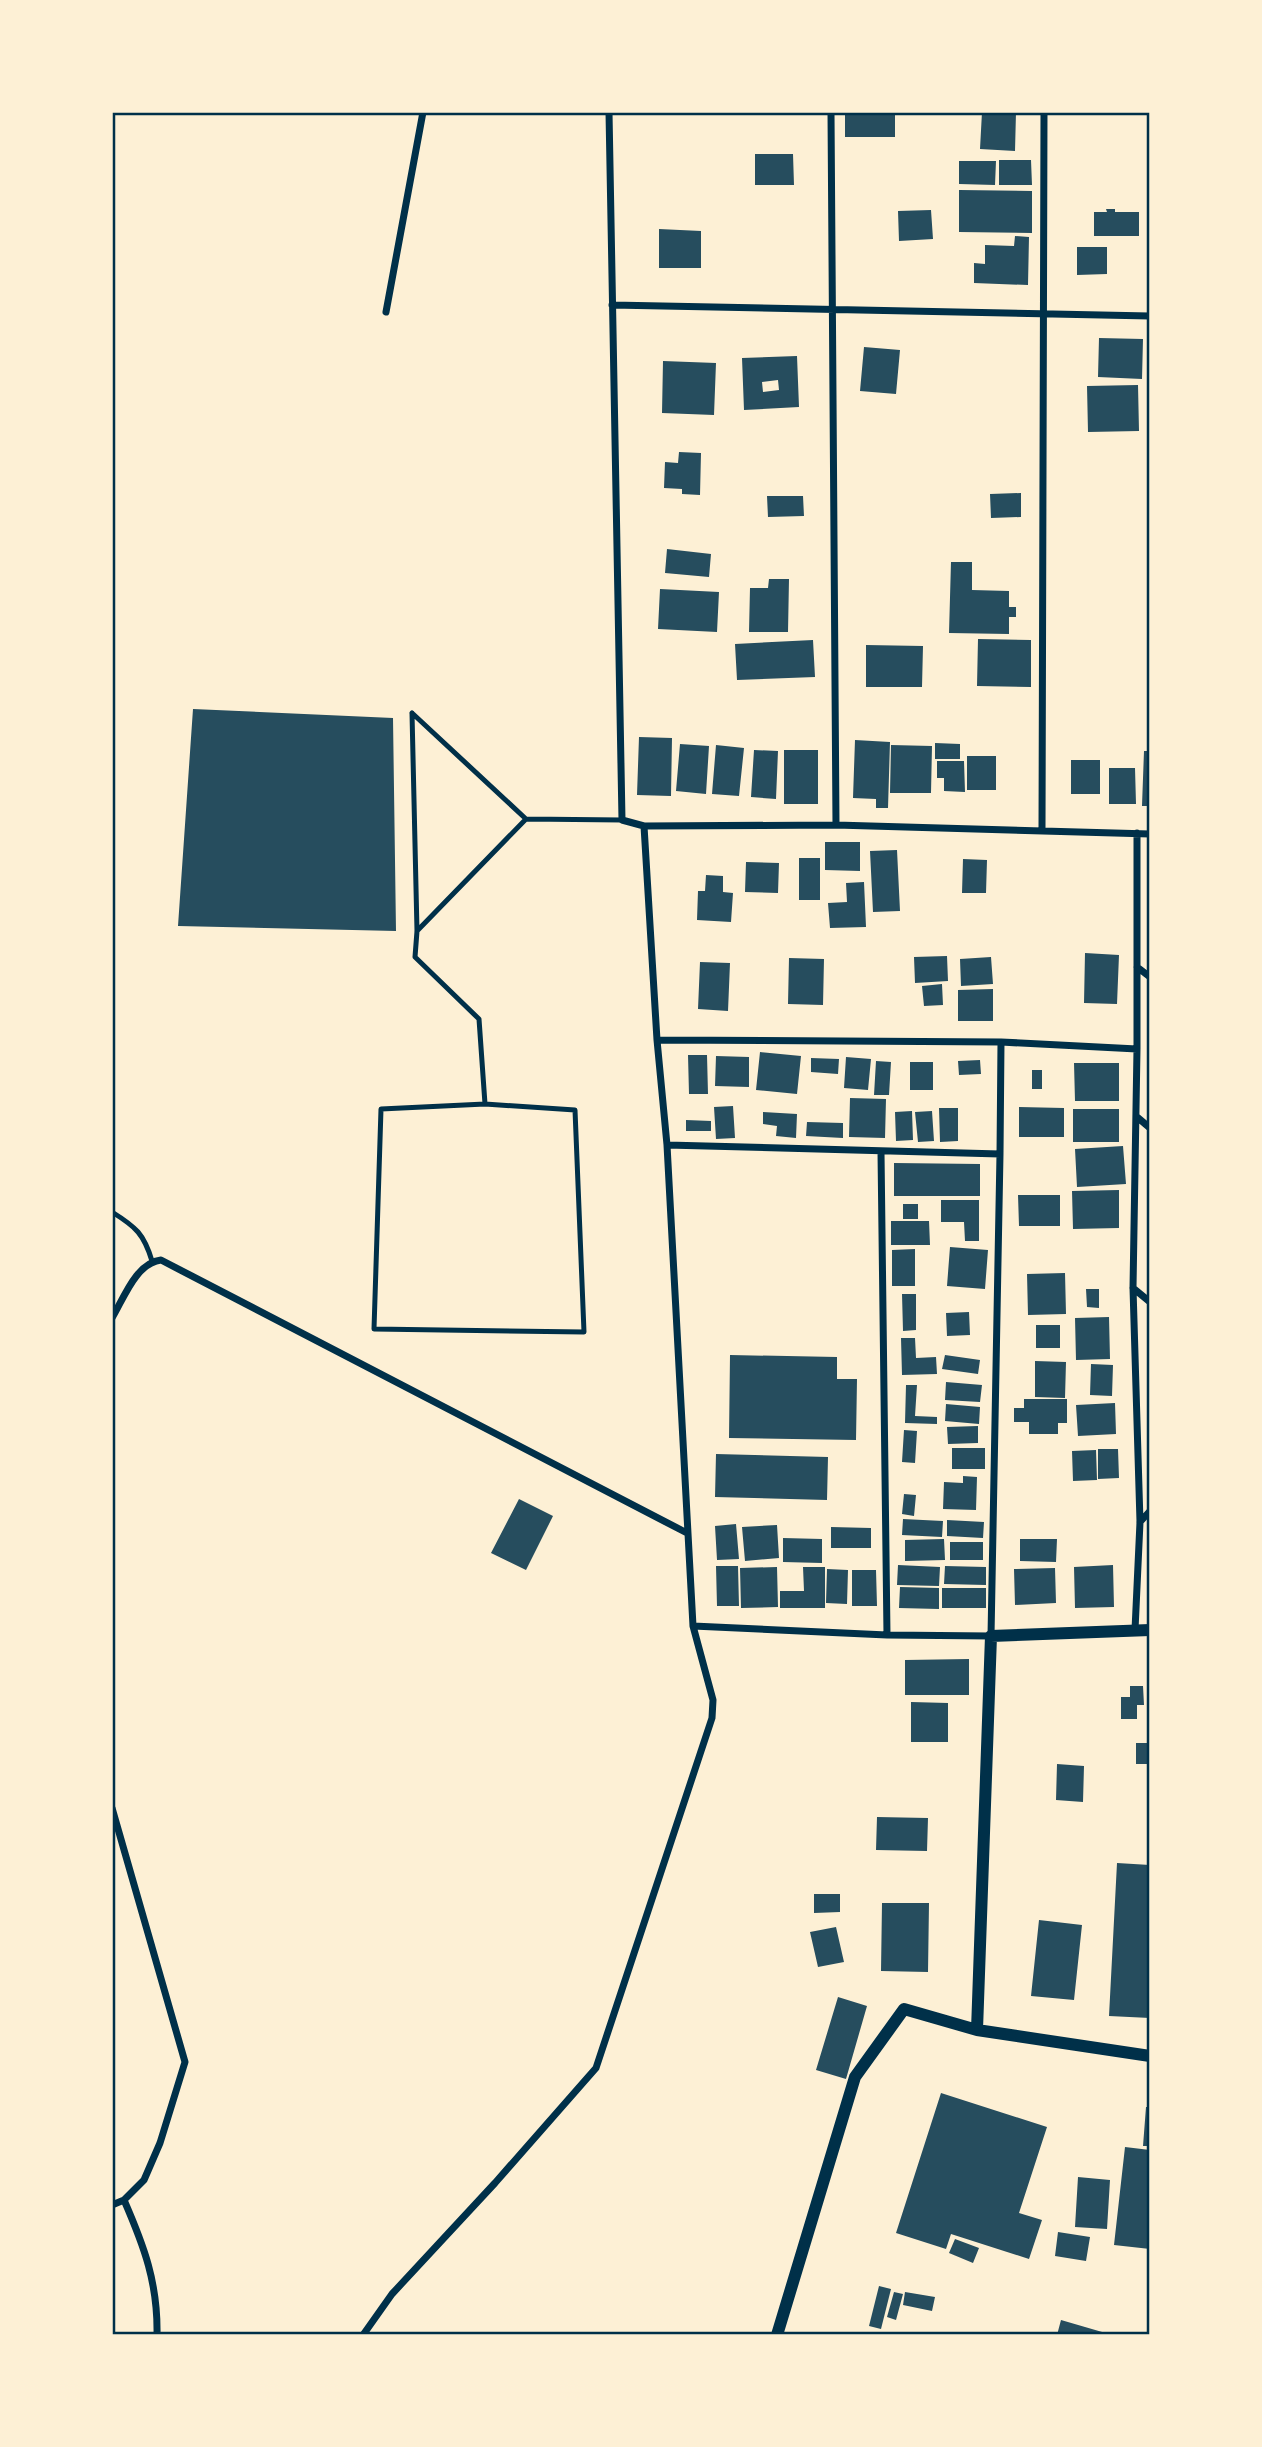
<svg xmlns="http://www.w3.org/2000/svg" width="1262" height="2447" font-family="Lato,sans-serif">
<rect width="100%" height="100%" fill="#fdf0d5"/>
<!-- building -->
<path fill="#264d5e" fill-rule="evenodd" d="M845 112H895V137H845Z
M982 112H1016L1015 151 980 149Z
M755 154H793L794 185H755Z
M999 160H1031L1032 185H999Z
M959 161H996L995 185 959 184Z
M959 190 1032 191V233L959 232Z
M1106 209H1115V212H1139V236H1094V212H1107Z
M931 210 933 239 899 241 898 211Z
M659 229 701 231V268H659Z
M1015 236 1029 237 1028 285 974 283V263L985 264V245L1014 246Z
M1077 247H1107V274L1077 275Z
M1099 338 1143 339 1142 379 1098 377Z
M864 347 900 350 896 394 860 391Z
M797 356 799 407 744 410 742 358ZM778 380 779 390 763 392 762 382Z
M663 361 716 363 714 415 662 413Z
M1138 385 1139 431 1088 432 1087 386Z
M679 452 701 453 700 495 682 494V489L664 488 665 462 678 463Z
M1021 493V517L991 518 990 494Z
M767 496H803L804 516 768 517Z
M667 549 711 554 709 577 665 573Z
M951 562H972V590L1009 591V607H1016V617H1009V634L949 633Z
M769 579H789L788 632H749L750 588H768Z
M660 589 719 592 717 632 658 629Z
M978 639 1031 640V687L977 686Z
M813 640 815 677 737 680 735 644Z
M866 645 923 646 922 687H866Z
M193 709 393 718 396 931 178 926Z
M639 737 672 738 671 796 637 795Z
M855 740 890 742 888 808H876V799L853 798Z
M935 743 960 744V759H935Z
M680 744 709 746 706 794 676 791Z
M716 745 744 748 739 796 712 794Z
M891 745 932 746 931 793H890Z
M754 750 778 751 776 799 751 797Z
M784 750H818V804H784Z
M1144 751H1150V806H1142Z
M967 756H996V790H967Z
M1071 760H1100V794H1071Z
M937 761H964L965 792 944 791V778H937Z
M1109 768H1135L1136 804H1109Z
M825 842H860V871L825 870Z
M897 850 900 911 873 912 870 851Z
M799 858H820V900H799Z
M963 859 987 860 986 893H962Z
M746 862 779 863 778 893 745 892Z
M706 875 723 876V892L733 893 731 922 697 920 698 891H705Z
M864 882 866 927 830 928 828 903 847 902 846 883Z
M1085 953 1119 955 1117 1004 1084 1003Z
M947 956 948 981 915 983 914 957Z
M991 957 993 984 961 986 960 959Z
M789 958 824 959 823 1005 788 1004Z
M700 962 730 963 728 1011 698 1009Z
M942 984 943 1005 924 1006 922 986Z
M993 989V1021H958V990Z
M760 1052 801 1056 797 1094 756 1090Z
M688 1055H707L708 1094H689Z
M716 1056 749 1057V1087L715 1086Z
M846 1057 871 1059 868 1090 844 1088Z
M811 1058 839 1059 838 1074 811 1072Z
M980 1060 981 1074 959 1075 958 1061Z
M876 1061 891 1062 889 1095H874Z
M910 1062H933V1090H910Z
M1074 1063H1119V1101H1075Z
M1032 1070H1042V1089H1032Z
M850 1098 886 1099 885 1138 849 1137Z
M733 1106 735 1138 716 1139 714 1107Z
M1019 1107 1064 1108V1137H1019Z
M939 1108H958V1141L940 1142Z
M1073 1109H1119V1142H1073Z
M912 1111 913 1140 896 1141 895 1112Z
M932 1111 934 1141 918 1142 915 1112Z
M763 1112 797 1114 796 1138 776 1136 777 1126 763 1124Z
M686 1120 711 1121V1131H686Z
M807 1122 843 1123V1138L806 1136Z
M1123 1146 1126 1184 1077 1187 1075 1149Z
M894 1163 980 1164V1196H894Z
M1119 1190V1228L1073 1229 1072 1191Z
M1018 1195H1060V1226H1019Z
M941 1200H979V1241H965L964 1222H941Z
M903 1204H918V1219H903Z
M891 1221H929L930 1245H891Z
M950 1247 988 1250 985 1289 947 1286Z
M915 1249V1286H892V1250Z
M1065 1273 1066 1314 1028 1315 1027 1274Z
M1086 1289H1099V1308L1087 1307Z
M902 1294H916V1330L903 1331Z
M969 1312 970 1335 947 1336 946 1313Z
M1109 1317 1110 1359 1076 1360 1075 1318Z
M1036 1325H1060V1348H1036Z
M901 1338H915L916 1358 936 1357 937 1374 902 1375Z
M730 1355 837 1357V1379H857L856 1440 729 1438Z
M945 1355 980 1360 978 1374 942 1369Z
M1035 1361 1066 1362 1065 1398 1035 1397Z
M1091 1364 1113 1365 1112 1396 1090 1395Z
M946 1382 982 1385 980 1402 945 1400Z
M906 1385H917L915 1416 937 1417V1424L905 1423Z
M1024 1399H1067V1423H1058V1434H1029V1422H1014V1408H1024Z
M1115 1403 1116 1434 1078 1436 1076 1405Z
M946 1404 980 1407 979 1424 945 1421Z
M978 1426V1443L948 1444 947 1427Z
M904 1430 917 1431 915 1463 902 1462Z
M952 1448H985V1469H952Z
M1098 1449H1118L1119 1478 1098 1479Z
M1096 1450 1097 1480 1073 1481 1072 1451Z
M716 1454 828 1457 827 1500 715 1497Z
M963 1476 977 1477 976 1510 943 1509 944 1482 963 1483Z
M904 1494 916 1495 914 1516 902 1514Z
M519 1499 553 1516 526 1570 491 1553Z
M903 1519 943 1521 942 1537 902 1535Z
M947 1520 984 1522 983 1538 947 1536Z
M736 1524 739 1559 717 1560 715 1526Z
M777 1525 779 1558 745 1561 742 1527Z
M831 1527 871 1528V1548H831Z
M783 1538 822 1539V1563L783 1562Z
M944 1539 945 1560 905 1561V1540Z
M1020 1539H1057L1056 1562 1020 1561Z
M950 1542H983V1560H950Z
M898 1565 940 1567 939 1586 897 1585Z
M1113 1565 1114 1607 1075 1608 1074 1567Z
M716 1566H738L739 1606H717Z
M945 1566 986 1567V1585L944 1584Z
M777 1567 778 1607 741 1608 740 1568Z
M803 1567H825V1608H780V1591H804Z
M1055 1568 1056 1603 1015 1605 1014 1569Z
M827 1569 848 1570 847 1604 826 1603Z
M852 1570H876L877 1606H852Z
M900 1587 939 1588V1609L899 1608Z
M942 1588H986V1608H942Z
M969 1659V1695H905V1660Z
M1130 1686H1143L1144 1705H1137V1719H1121V1697H1130Z
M911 1702 948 1703V1742H911Z
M1136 1743H1150V1764H1136Z
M1057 1764 1084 1766 1083 1802 1056 1800Z
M877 1817 928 1818 927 1851 876 1850Z
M1117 1863 1150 1865V2018L1109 2016Z
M814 1894H840V1912L814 1913Z
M882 1903H929L928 1972 881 1971Z
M1039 1920 1082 1925 1074 2000 1031 1996Z
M836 1927 844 1962 818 1967 810 1932Z
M838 1997 867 2006 846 2079 816 2070Z
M941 2093 1047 2127 1019 2213 1042 2220 1029 2259 951 2234 946 2249 896 2233Z
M1146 2107H1150V2146H1143Z
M1125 2147 1150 2150V2249L1114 2245Z
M1078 2177 1110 2180 1107 2229 1075 2227Z
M1058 2232 1090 2237 1086 2261 1055 2256Z
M955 2239 979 2248 973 2263 949 2253Z
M879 2286 891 2289 881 2329 869 2326Z
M894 2292 903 2294 896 2320 887 2317Z
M905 2292 935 2297 932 2311 903 2305Z
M1061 2320 1109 2334V2335H1057Z"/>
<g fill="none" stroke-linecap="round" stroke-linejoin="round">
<!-- service -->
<path stroke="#003049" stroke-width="5" d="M412 713 417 931 415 957 479 1019 485 1104 575 1110 584 1332 374 1329 381 1109 485 1104
M412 713 526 819
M417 931 526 819 622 820
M112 1212C136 1227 144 1234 152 1261"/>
<!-- minor -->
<path stroke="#003049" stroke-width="7" d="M609 112 622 820 644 826 836 825
M831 112 836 825 1150 834
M612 305 1150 316
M386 312 423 112
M644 826 657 1040 667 1145 693 1626 887 1635 991 1636 1000 1154
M1042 831 1044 112
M1137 967 1150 977
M657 1040 1001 1042
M1137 1117 1150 1128
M667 1145 1000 1154 1001 1042 1137 1049V833
M881 1152 887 1635
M1133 1288 1150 1302
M112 1318C124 1298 136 1263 161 1260L687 1533
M1140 1522 1150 1511
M1135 1630 1140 1522 1133 1288 1137 1049
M112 1808 185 2062 160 2143 144 2180 124 2200 112 2205
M124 2200C144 2246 158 2283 157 2335
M363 2335 392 2294 495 2183 596 2068 712 1718 713 1700 693 1626"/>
<!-- tertiary -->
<path stroke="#003049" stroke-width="12" d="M977 2030 991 1636 1150 1630
M777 2335 855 2077 904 2009 977 2030 1150 2056"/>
</g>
<!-- border -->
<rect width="1262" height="2447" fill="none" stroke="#fdf0d5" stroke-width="228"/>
<rect x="114" y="114" width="1034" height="2219" fill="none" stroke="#003049" stroke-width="2.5"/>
</svg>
